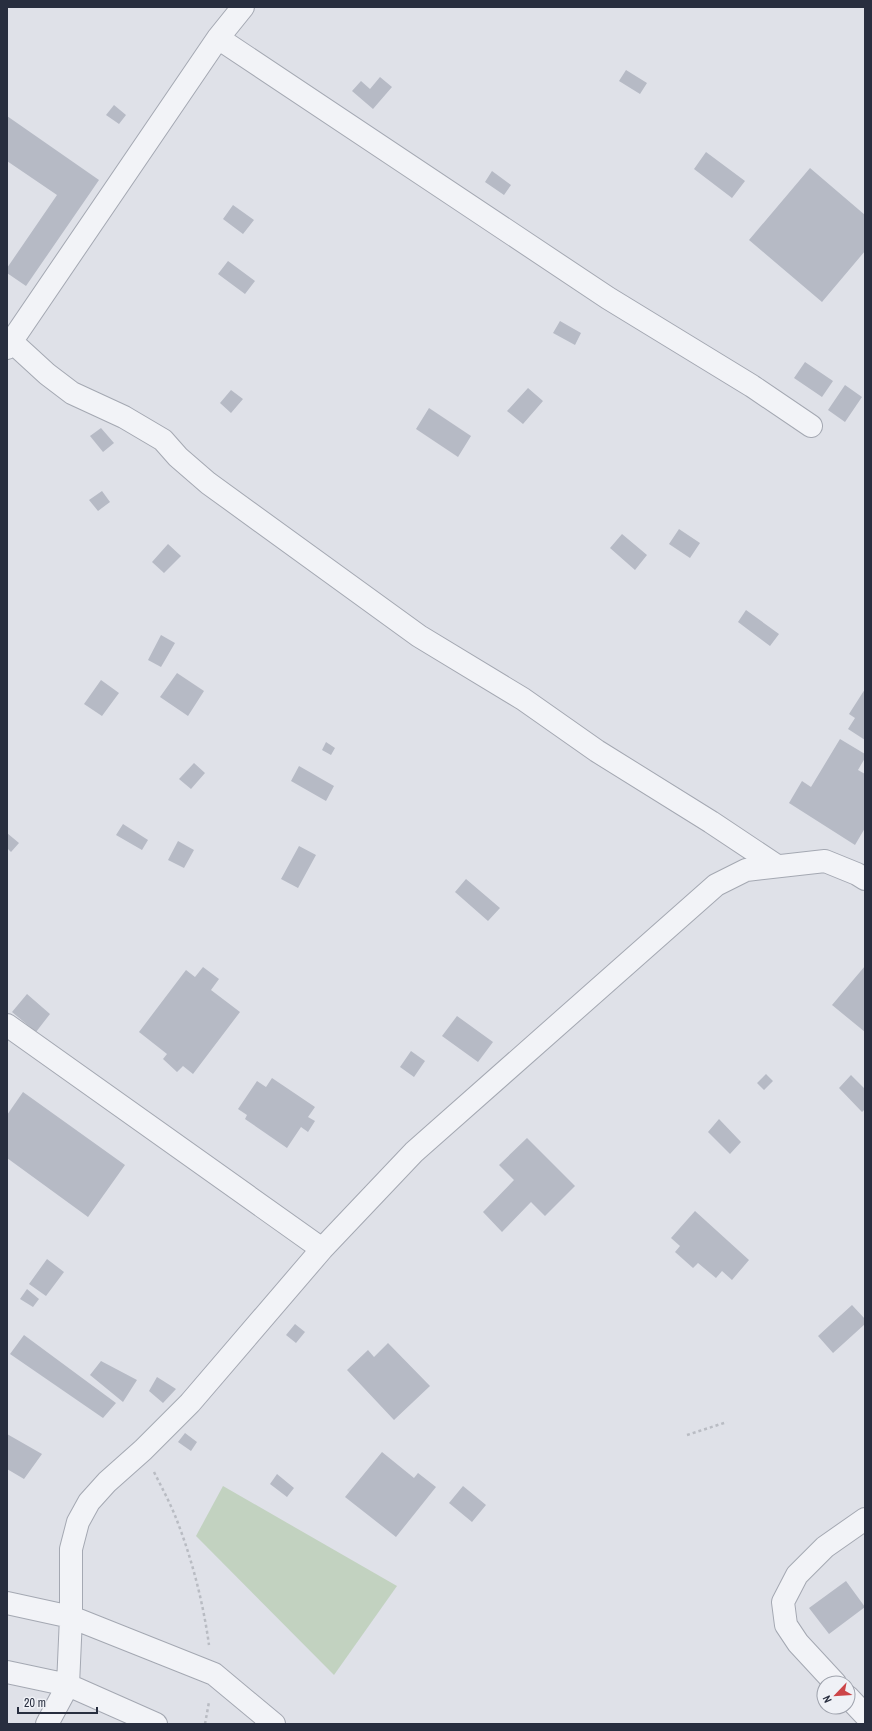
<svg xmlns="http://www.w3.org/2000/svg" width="872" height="1731" font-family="'Archivo Narrow',sans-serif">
<rect width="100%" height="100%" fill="#dfe1e8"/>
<!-- green -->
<path fill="#c2d2c0" d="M223 1486 397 1586 334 1675 196 1536Z"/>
<!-- building -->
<path fill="#b6bac5" d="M626 70 647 83 640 94 619 81Z
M380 77 392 87 373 109 352 91 361 81 370 89Z
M114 105 126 115 119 124 106 115Z
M7 116 99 180 26 286 7 273V268L57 195 7 161Z
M706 152 745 181 732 198 694 169Z
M810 168 865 215V251L822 302 749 240Z
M492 171 511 185 504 195 485 182Z
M233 205 254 220 243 234 223 219Z
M228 261 255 281 245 294 218 274Z
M560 321 581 333 575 345 553 333Z
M805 362 833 381 822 397 794 378Z
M845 385 862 397 845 422 828 410Z
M528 388 543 401 523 424 507 411Z
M231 390 243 399 231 413 220 403Z
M429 408 471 436 458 457 416 429Z
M101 428 114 443 103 452 90 436Z
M102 491 110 502 98 511 89 500Z
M679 529 700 543 690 558 669 544Z
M622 534 647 555 635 570 610 548Z
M168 544 181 556 164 573 152 562Z
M746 610 779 634 770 646 738 622Z
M161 635 175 643 161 667 148 660Z
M177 673 204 691 188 716 160 697Z
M101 680 119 693 102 716 84 704Z
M865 689V740L848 729 855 718 849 714Z
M840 739 865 754V758L858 770 865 774V828L855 845 789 803 802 781 811 787Z
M326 742 335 748 331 755 322 750Z
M194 763 205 773 191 789 179 779Z
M299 766 334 786 326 801 291 781Z
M123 824 148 840 142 850 116 835Z
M7 833 19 843 11 852 7 848Z
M178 841 194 850 184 868 168 860Z
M299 846 316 855 298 888 281 879Z
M466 879 500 908 488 921 455 892Z
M865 966V1032L832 1005Z
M203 967 219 979 211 990 240 1012 193 1074 183 1066 177 1072 163 1059 167 1054 139 1032 186 970 195 977Z
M27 994 50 1014 36 1032 12 1012Z
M457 1016 493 1042 478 1062 442 1036Z
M411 1051 425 1061 414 1077 400 1067Z
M766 1074 773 1081 764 1090 757 1083Z
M851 1075 865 1089V1109L862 1112 839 1088Z
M272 1078 315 1107 308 1117 315 1121 308 1132 301 1127 287 1148 245 1119 247 1115 238 1109 257 1081 266 1087Z
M23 1092 125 1165 88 1217 7 1158V1115Z
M719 1119 741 1142 730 1154 708 1132Z
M527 1138 575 1186 545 1216 531 1202 502 1232 483 1212 514 1180 499 1165Z
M695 1211 749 1260 732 1280 722 1271 716 1278 698 1263 693 1268 675 1252 680 1246 671 1238Z
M47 1259 64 1272 46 1296 29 1284Z
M27 1289 39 1299 33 1307 20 1299Z
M852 1305 865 1319V1324L833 1353 818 1336Z
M295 1324 305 1332 296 1343 286 1335Z
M24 1335 116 1403 103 1418 10 1354Z
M388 1343 430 1386 394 1420 347 1370 368 1350 374 1357Z
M101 1361 137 1380 123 1402 90 1375Z
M157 1377 176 1389 163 1403 149 1391Z
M185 1433 197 1442 191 1451 178 1442Z
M7 1434 42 1454 24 1479 7 1469Z
M382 1452 414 1478 418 1473 436 1487 396 1537 345 1497Z
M277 1474 294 1488 287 1497 270 1484Z
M463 1486 486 1505 472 1522 449 1503Z
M846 1581 865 1607 829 1634 809 1608Z"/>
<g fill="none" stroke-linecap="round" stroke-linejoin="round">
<!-- minor casing -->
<g stroke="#a4a8b2" stroke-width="24">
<path id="minor" d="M218 38 608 298 752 386 811 426
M11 341 47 374 72 393 124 417 163 440 178 457 208 483 419 636 523 699 597 751 711 822 777 866
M7 348 218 38 243 7
M7 1025 322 1249
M7 1603 71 1617 214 1674 274 1724
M7 1672 68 1685 156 1724
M835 1683 798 1643 786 1625 783 1602 797 1575 825 1547 865 1519
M848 1697 865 1715
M47 1724 68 1685 71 1617V1549L78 1522 89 1502 107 1482 143 1450 190 1403 322 1249 414 1152 716 885 746 870 825 861 857 874 865 879"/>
</g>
<!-- path -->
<path stroke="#b9bcc3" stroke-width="2.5" stroke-dasharray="3 3" stroke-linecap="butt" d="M687 1435 727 1422
M154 1472C161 1486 168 1499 174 1513 191 1555 203 1601 209 1645
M205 1724 209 1702"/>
<!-- minor -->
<use href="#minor" stroke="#f2f3f7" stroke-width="22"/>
</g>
<!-- border -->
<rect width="872" height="1731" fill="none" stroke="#282e3f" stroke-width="16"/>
<!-- north arrow -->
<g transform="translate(836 1695) rotate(245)"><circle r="19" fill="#eff1f6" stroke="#9fa3ad"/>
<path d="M0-3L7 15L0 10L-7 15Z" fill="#cc4548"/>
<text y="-6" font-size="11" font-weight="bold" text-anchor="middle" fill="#282e3f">N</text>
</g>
<!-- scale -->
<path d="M18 1707v6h79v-6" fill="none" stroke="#282e3f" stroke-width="2"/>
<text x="24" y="1707" font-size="12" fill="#282e3f" stroke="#eff1f6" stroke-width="3" paint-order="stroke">20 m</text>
</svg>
